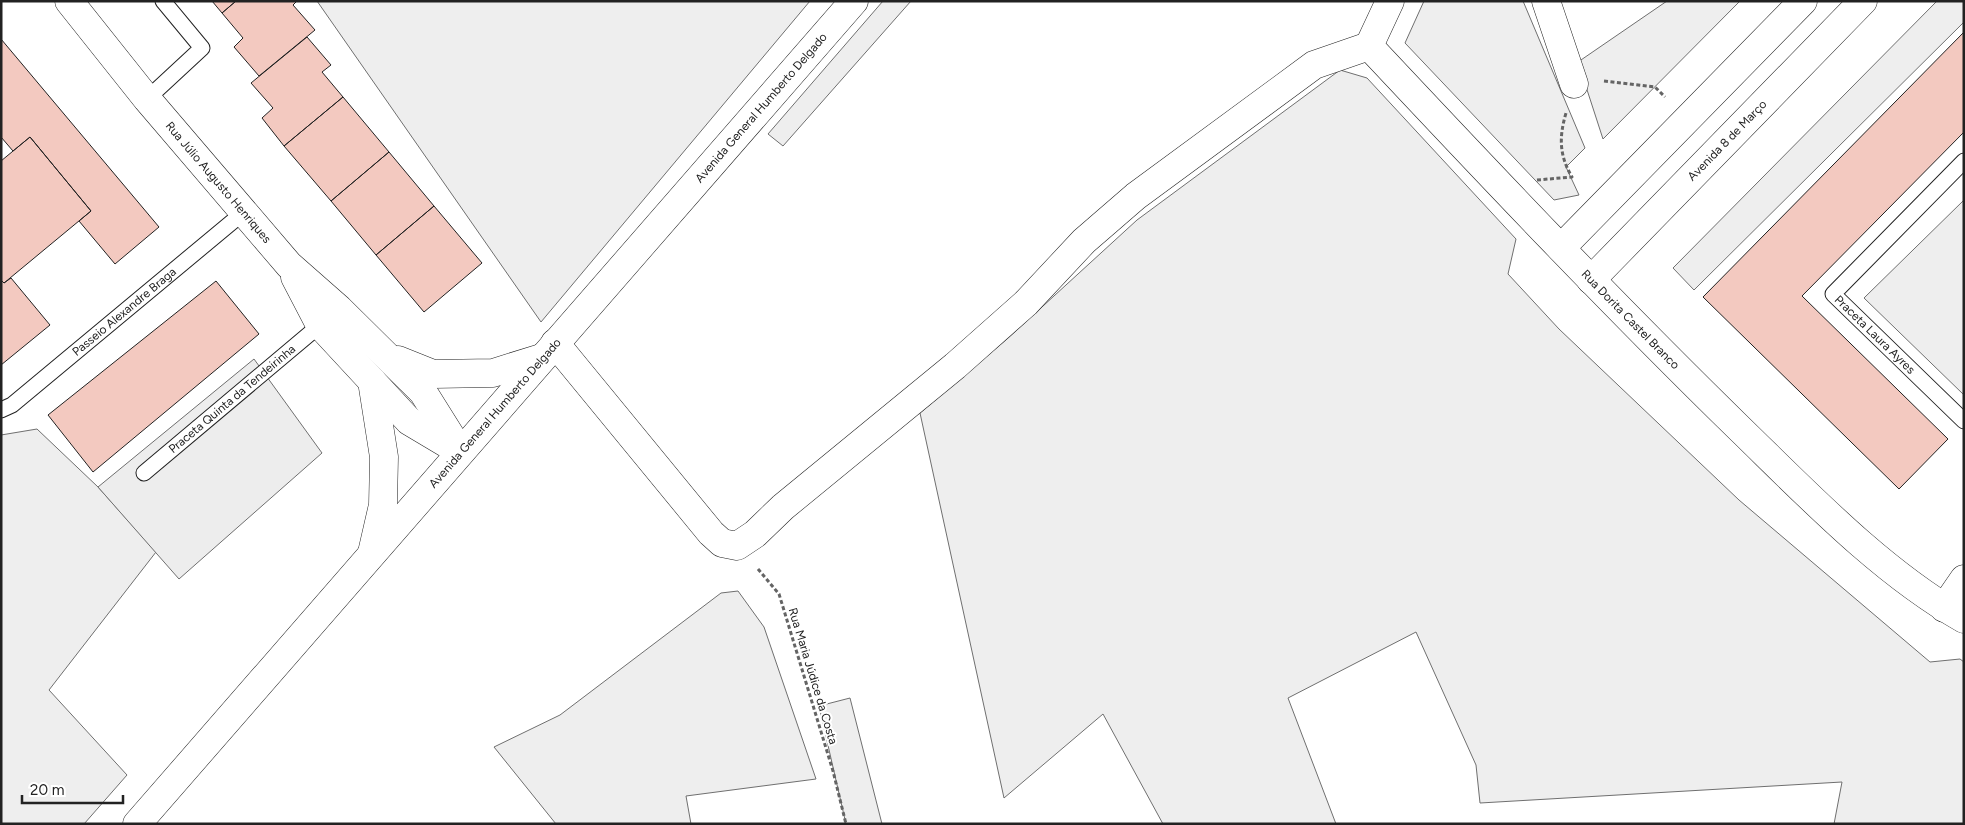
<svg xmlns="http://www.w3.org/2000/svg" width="1965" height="825" font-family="Figtree,sans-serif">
<rect width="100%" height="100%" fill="#fff"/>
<!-- green -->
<path fill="#eee" stroke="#6f6f6f" d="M317 1H810L541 322Z
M883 1H911L783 146 768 134Z
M1424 1H1523L1585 148 1566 167 1579 195 1554 200 1405 43Z
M1667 1H1740L1603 139 1578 62Z
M1937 1H1964V22L1694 290 1673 268Z
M1340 70 1367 78 1516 239 1508 274 1559 329 1739 500 1930 662 1960 659 1964 662V824H1834L1842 782 1480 803 1476 765 1416 632 1288 698 1336 824H1163L1103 714 1004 798 920 413 1007 339 1137 220Z
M1964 200V395L1864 298Z
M37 429 98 487 156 552 49 690 127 775 84 824H1V435Z
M738 591 764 627 816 779 686 796 691 824H556L494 747 560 715 721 593Z
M850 698 882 824H846L819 706Z"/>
<!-- parking -->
<path fill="#ededed" stroke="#6f6f6f" d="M254 359 322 453 179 579 98 487Z"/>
<!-- building -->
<path fill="#f3c9c0" stroke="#222" d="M212 1H236L222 13Z
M236 1H297L293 5 315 30 259 76 234 47 243 38 222 13Z
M1964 32V132L1802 296 1948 439 1899 489 1703 297Z
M307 37 331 65 322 72 343 97 284 146 262 118 273 108 251 83Z
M1 39 159 227 115 264 79 221 91 211 30 137 13 151 1 137Z
M343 97 389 152 331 201 284 146Z
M30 137 91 211 4 283 1 280V161Z
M389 152 434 206 376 255 331 201Z
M434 206 482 263 424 312 376 255Z
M11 278 50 325 1 365V280L4 283Z
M216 281 259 334 93 472 48 415Z"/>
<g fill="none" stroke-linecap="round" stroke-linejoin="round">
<!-- service casing -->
<g stroke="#222" stroke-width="17">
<g id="service">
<path d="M147 99 202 48 163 1"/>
<path id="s1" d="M1964 161 1833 294 1964 421"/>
<path id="s2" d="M1 410 12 405 244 212"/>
<path id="s3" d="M144 473 320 325"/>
</g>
</g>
<!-- minor casing -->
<g stroke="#222" stroke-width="29">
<g id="minor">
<path id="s4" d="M69 1 147 99 289 265 339 309 423 392 460 451"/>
<path id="s5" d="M1390 1 1369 46C1490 175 1612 304 1739 428 1807 494 1881 572 1964 619"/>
<path d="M1546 1 1574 84"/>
<path d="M1561 248 1803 1"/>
<path d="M295 277 320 325 409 421 456 449"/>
<path id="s6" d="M1591 280 1863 1"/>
<path d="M555 343 711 533 722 543 737 546 755 534 783 507 955 366 1026 303 1084 241 1136 196 1314 65 1369 46"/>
<path d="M398 360 433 374 493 373 541 358"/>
<path d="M372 553 383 505 384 457 372 381"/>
<path d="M1944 608 1964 579"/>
</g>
</g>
<!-- primary casing -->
<g stroke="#222" stroke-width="29">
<g id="primary">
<path id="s7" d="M137 824 854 1"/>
</g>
</g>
<!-- path -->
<path stroke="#646464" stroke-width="3" stroke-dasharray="4 2.5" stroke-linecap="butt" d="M1604 81 1655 87 1665 97
M1537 180 1572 177C1559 155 1559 137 1566 113
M758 569 779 594 833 771 846 824"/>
<!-- service -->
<use href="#service" stroke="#fff" stroke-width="15"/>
<!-- minor -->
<use href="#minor" stroke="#fff" stroke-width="28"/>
<!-- primary -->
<use href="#primary" stroke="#fff" stroke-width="28"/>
</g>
<g text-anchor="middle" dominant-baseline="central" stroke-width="4" stroke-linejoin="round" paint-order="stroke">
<!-- street labels -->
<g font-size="12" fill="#222" stroke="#fff">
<text stroke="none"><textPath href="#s7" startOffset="950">Avenida General Humberto Delgado</textPath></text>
<text stroke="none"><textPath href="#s6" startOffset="195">Avenida 8 de Março</textPath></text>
<text stroke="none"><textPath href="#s4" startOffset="235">Rua Júlio Augusto Henriques</textPath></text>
<text stroke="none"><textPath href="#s2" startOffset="158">Passeio Alexandre Braga</textPath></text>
<text stroke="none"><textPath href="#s5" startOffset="428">Rua Dorita Castel Branco</textPath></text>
<text stroke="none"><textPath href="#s1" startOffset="245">Praceta Laura Ayres</textPath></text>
<text stroke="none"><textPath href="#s3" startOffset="115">Praceta Quinta da Tendeirinha</textPath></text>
<text stroke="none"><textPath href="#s7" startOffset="545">Avenida General Humberto Delgado</textPath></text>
<text transform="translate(813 676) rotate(73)">Rua Maria Júdice da Costa</text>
</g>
</g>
<!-- border -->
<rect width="1965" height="825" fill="none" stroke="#222222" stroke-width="5"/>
<!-- scale -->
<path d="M22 795v8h101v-8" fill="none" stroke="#222222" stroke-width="2.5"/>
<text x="30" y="795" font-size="15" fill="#222222" stroke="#ffffff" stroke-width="4" paint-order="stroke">20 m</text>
</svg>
